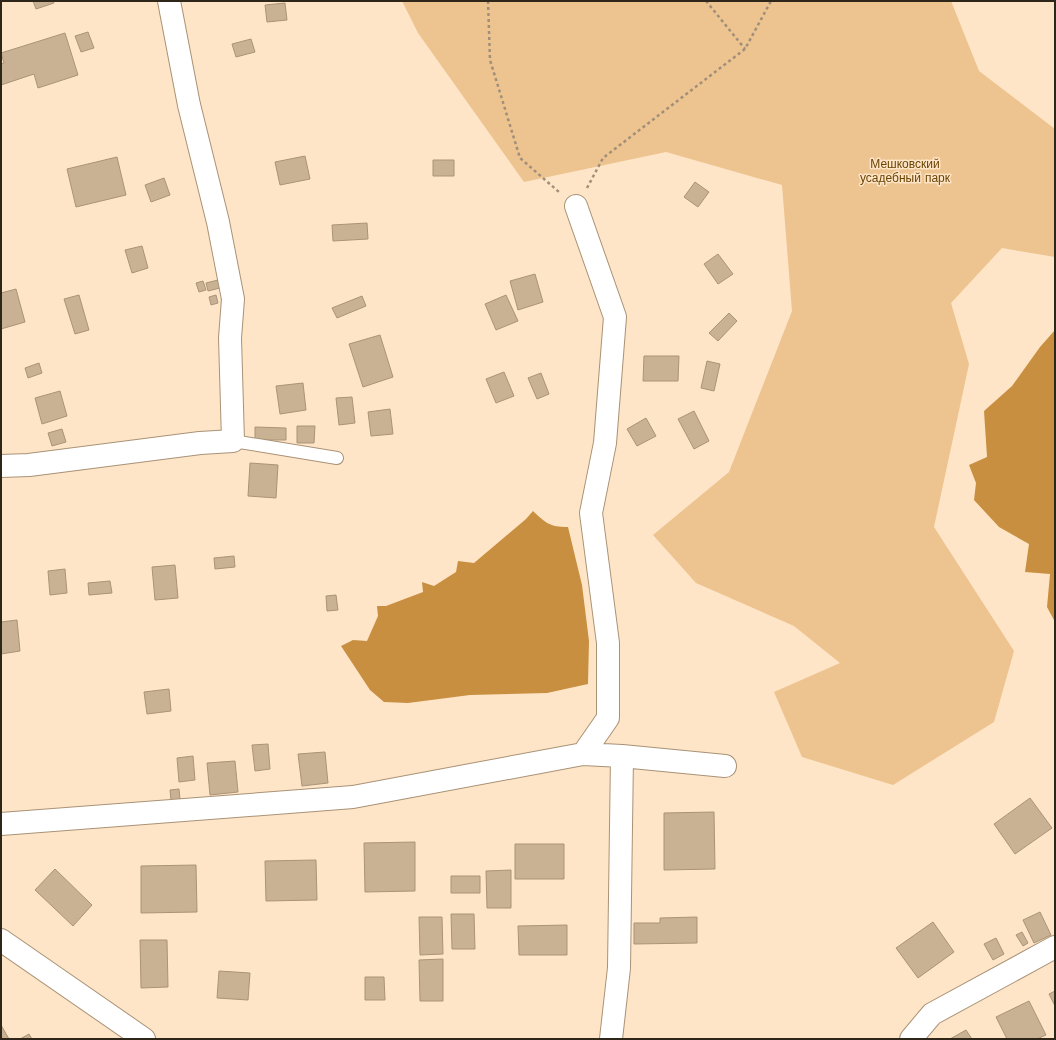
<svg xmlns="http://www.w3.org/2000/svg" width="1056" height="1040" font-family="'Work Sans',sans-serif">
<rect width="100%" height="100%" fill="#fee5c7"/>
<!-- green -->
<path fill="#edc38f" d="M402 1H951L979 71 1055 129V257L1002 248 951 303 969 364 934 527 1014 651 994 722 893 785 802 757 774 692 840 663 794 626 696 583 653 535 729 472 792 311 782 185 666 152 524 182 418 33Z"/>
<!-- water -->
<path fill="#c98f41" d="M1055 330V622L1047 607 1050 574 1025 572 1029 544 999 527 974 500 976 483 969 465 987 457 984 411 1012 386 1040 347Z
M533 511C546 523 549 527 568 527L582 585 589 641 588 684 547 693 470 695 408 703 384 702 370 690 341 646 353 640 367 641 378 616 377 606H386L423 592 422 582 434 586 456 572 458 561 474 563 526 519Z"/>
<!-- building -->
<path fill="#c9b194" stroke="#ab9377" d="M33 1H53L54 3 36 9Z
M285 3 287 20 267 22 265 5Z
M88 32 94 48 81 52 75 36Z
M65 33 78 75 38 88 34 74 1 85V64L4 63 1 53Z
M251 39 255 52 236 57 232 44Z
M305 156 310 179 280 185 275 162Z
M117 157 126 195 76 207 67 169Z
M433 160H454V176H433Z
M164 178 170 195 151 202 145 185Z
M695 182 709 192 698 207 684 197Z
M367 223 368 239 333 241 332 225Z
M142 246 148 268 132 273 125 250Z
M718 254 733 274 718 284 704 264Z
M535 274 543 302 518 310 510 281Z
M218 280 220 288 208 291 206 283Z
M203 281 206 290 199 292 196 283Z
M16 289 25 322 1 329V293Z
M79 295 89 330 75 334 64 299Z
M216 295 218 303 211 305 209 297Z
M506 295 518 321 496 330 485 304Z
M362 296 366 306 337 318 332 308Z
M729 313 737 321 718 341 709 333Z
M380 335 393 377 363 387 349 344Z
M644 356H679L678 381H643Z
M707 361 720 364 714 391 701 388Z
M39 363 42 373 28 378 25 368Z
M504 372 514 396 496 403 486 379Z
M541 373 549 394 537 399 528 378Z
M303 383 306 410 280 414 276 386Z
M60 391 67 416 42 424 35 398Z
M352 397 355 423 339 425 336 398Z
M390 409 393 434 371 436 368 412Z
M694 411 709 441 694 449 678 419Z
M646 418 656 436 637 446 627 429Z
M297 426H315L314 443H297Z
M255 427 286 428V440H255Z
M62 429 66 442 52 446 48 433Z
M250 463 278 465 276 498 248 496Z
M234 556 235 567 215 569 214 558Z
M175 565 178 598 155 600 152 567Z
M65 569 67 593 50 595 48 571Z
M110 581 112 593 89 595 88 583Z
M336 595 338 610 327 611 326 596Z
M17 620 20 651 1 654V622Z
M169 689 171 711 147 714 144 692Z
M268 744 270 769 255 771 252 745Z
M325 752 328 783 302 786 298 754Z
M193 756 195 780 179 782 177 758Z
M235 761 238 792 210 795 207 763Z
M179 789 181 809 172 810 170 790Z
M1030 798 1052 828 1015 854 994 824Z
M714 812 715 869 664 870V813Z
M415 842V891L365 892 364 843Z
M515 844H564V879H515Z
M316 860 317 900 266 901 265 861Z
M196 865 197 912 141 913V866Z
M55 869 92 905 73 926 35 890Z
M511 870V908H487L486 871Z
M451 876H480V893H451Z
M1040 912 1051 935 1034 943 1023 920Z
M451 914H474L475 949H452Z
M419 917H442L443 954 420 955Z
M697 917V943L634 944V923H660V918Z
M933 922 954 952 918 978 896 948Z
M567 925V955H519L518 926Z
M1022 932 1028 943 1023 946 1016 935Z
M996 938 1004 954 993 960 984 944Z
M140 940H167L168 987 141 988Z
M443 959V1001H420L419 960Z
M219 971 250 973 248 1000 217 998Z
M365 977H384L385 1000H365Z
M1055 991V1006L1049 994Z
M1029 1001 1046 1035 1037 1039H1007L996 1017Z
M1 1025 9 1039H1Z
M966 1030 972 1039H950Z
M29 1034 32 1039H20Z"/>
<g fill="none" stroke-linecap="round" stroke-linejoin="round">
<!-- lane casing -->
<g stroke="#a99276" stroke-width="14">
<path id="lane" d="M233 441 337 458"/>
</g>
<!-- street casing -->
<g stroke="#a99276" stroke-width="24">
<path id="street" d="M576 206 615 317 605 443 591 513 608 643V718L583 754
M1 466 29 465 200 443 233 441 230 338 233 299 218 222 189 105 169 1
M1 824 353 797 583 754 622 756 725 766
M1 940 144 1039
M611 1039 619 968 622 756
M911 1039 932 1014 1055 947"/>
</g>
<!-- path -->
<path stroke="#a18f79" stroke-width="2.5" stroke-dasharray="3 3" stroke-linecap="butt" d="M488 1 490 60 520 158 559 192
M706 1 745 49
M587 188 603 158 745 49 771 1"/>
<!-- lane -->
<use href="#lane" stroke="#fff" stroke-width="12"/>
<!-- street -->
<use href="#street" stroke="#fff" stroke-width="22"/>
</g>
<g text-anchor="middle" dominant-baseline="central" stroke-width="3" stroke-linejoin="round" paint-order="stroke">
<!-- park labels -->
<g font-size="12" fill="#6a4404" stroke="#fee5c7">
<text x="905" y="164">Мешковский<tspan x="905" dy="14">усадебный парк</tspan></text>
</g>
</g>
<!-- border -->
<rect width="1056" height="1040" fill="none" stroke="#2f261a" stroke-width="4"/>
</svg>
